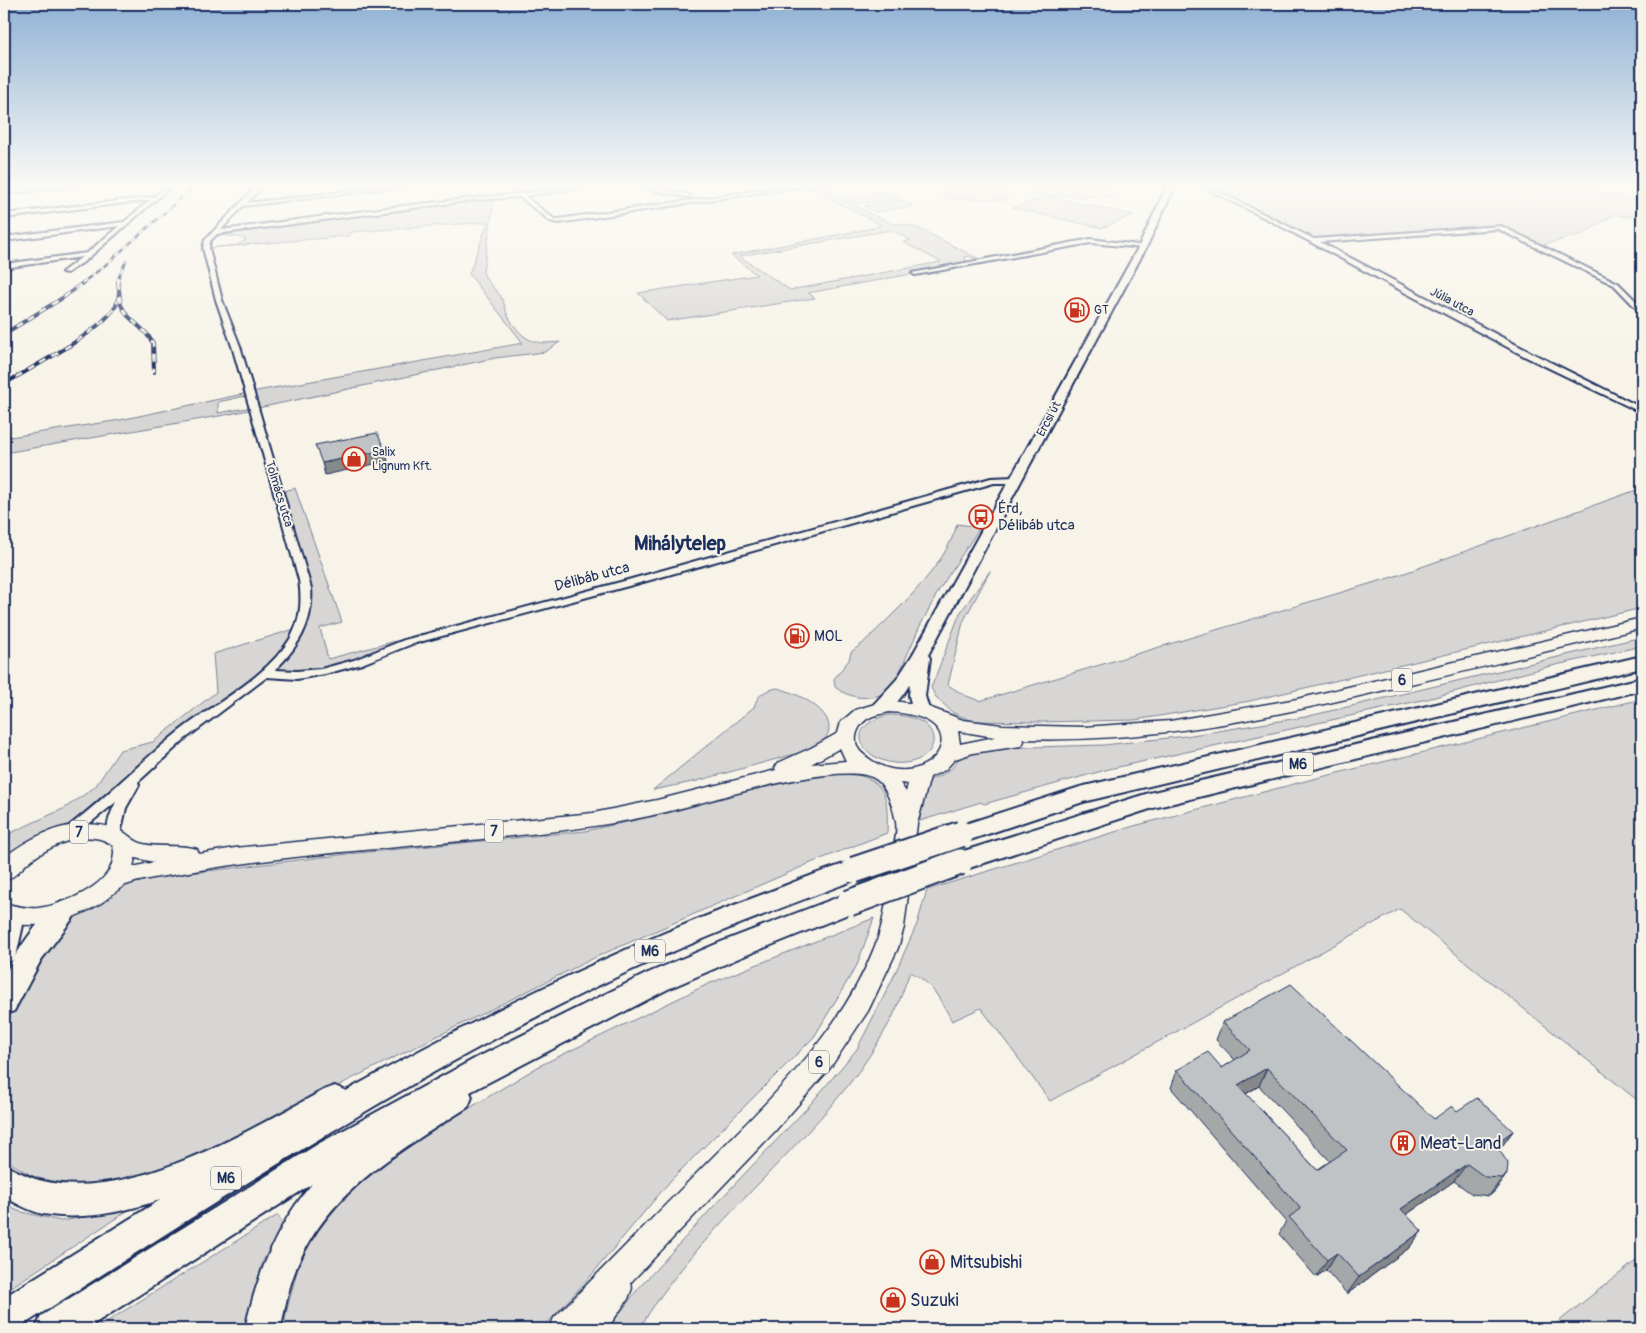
<svg xmlns="http://www.w3.org/2000/svg" width="1646" height="1333" font-family="Pangolin,sans-serif">
<rect width="100%" height="100%" fill="#f7f3e8"/>
<filter id="ink" filterUnits="userSpaceOnUse"><feTurbulence type="fractalNoise" baseFrequency=".02" numOctaves="2"/><feDisplacementMap in="SourceGraphic" scale="10" xChannelSelector="R" yChannelSelector="G"/><feConvolveMatrix kernelMatrix="1 2 1 2 8 2 1 2 1" color-interpolation-filters="sRGB"/></filter>
<g filter="url(#ink)">
<!-- green -->
<path fill="#d7d6d4" stroke="#798299" fill-rule="evenodd" d="M820 184H841L842 186 824 187 836 196 843 197 842 200 892 224H902L918 228 979 259 965 256 966 261 955 266 808 293 815 298 667 321 638 293 757 275 731 255 874 228 881 225 806 186ZM891 230 911 240 903 242 941 262 790 290 739 256Z
M944 184H1004L1007 200 943 198Z
M1028 184H1112L1117 197 1030 195Z
M1204 184H1526L1545 188 1559 185 1584 188 1642 202V211L1627 217 1615 214 1583 234 1542 245 1499 226 1314 240Z
M889 191 902 198 858 204 845 198Z
M1046 196 1133 215 1102 228 1013 208Z
M486 197 494 201 483 272C487 283 495 288 501 297 505 303 505 310 508 316 523 341 533 345 560 342L545 352 495 358 225 415 4 453V438L120 420 262 390 523 343 469 274 488 222 352 232 349 236 209 248 238 245 246 240 239 237 218 235 221 232ZM250 395 253 407 218 413V402Z
M902 200 913 206 876 212 865 206Z
M295 488 342 622 320 628 328 659 441 629 321 672 264 673 83 823 24 854 4 861V836L65 808 95 787 120 750 153 742 216 692 213 654 301 627 307 602 278 493Z
M1642 488V608L1250 701 1135 720 1040 722 973 721 953 713 936 697 931 688 960 613 990 571 963 622 948 685 964 695 980 701 1399 575Z
M957 524 980 527 939 590 919 628 894 685C880 702 852 701 835 687L834 679 849 660 851 652 862 644C894 613 946 567 957 524Z
M1642 637V646L1547 667 1427 699 1109 769 984 804 981 802 920 821V804L924 786 931 779 942 775 952 768 961 756 968 752 995 748 1104 745 1186 736 1305 717Z
M777 688C804 694 855 723 813 749L697 781 653 790 754 707C758 694 764 691 777 688Z
M1642 699V1104L1400 909 1050 1101 981 1008 952 1021C941 1001 932 982 910 972 904 987 899 1004 892 1018 879 1042 863 1067 846 1088 779 1170 694 1238 639 1329H608L637 1290 713 1207 807 1108 857 1049 892 980 917 924 927 890 1134 826 1313 779Z
M888 715C900 715 911 716 922 722 939 733 936 753 917 760 877 776 830 730 888 715Z
M846 772C888 780 888 796 887 833L813 862 596 957 349 1080 255 1132 199 1160 88 1189 42 1182 4 1159V1027L12 1006 55 931 77 914 133 880 348 854 585 831 664 814 790 780 822 774Z
M874 918 857 965 814 1037 671 1180 588 1279 542 1329H286L285 1317 302 1252 352 1179 541 1065 708 984Z
M4 1204 18 1211 61 1221 130 1209 4 1292Z
M278 1215 283 1224 263 1261 244 1329H95Z
M1642 1256V1329H1549Z"/>
<g fill="none" stroke-linecap="round" stroke-linejoin="round">
<!-- street casing -->
<g stroke="#1b2f5e" stroke-width="4">
<path id="street" d="M75 184H91L4 194V191Z
M169 184H174L85 261 67 273 62 272 82 257 4 268V264L87 253 119 226 4 241V237L124 222 150 200 4 218V214L154 197Z
M241 184 264 185 247 203 410 184H424L243 206 221 230C320 217 420 202 519 194 549 191 577 184 606 184L525 196 554 219H558L805 184H817L558 223 550 221 520 197 474 200 217 234 210 241 209 248 222 300 240 346 311 588C314 623 298 647 275 670L297 671 321 669 354 660 404 640 628 580 991 478 1015 477 1019 480 1015 483H994L636 584 412 644 362 664 325 674 297 679 267 677 185 739 138 782 139 785 126 808 119 839 114 840 109 839C104 828 111 812 116 802L74 836 69 838 64 836 62 833 64 830C104 800 138 764 177 733 214 703 264 680 290 639 301 620 302 601 299 580L232 346 216 300 203 248 205 240 256 187H248Z
M622 184H632L691 195 688 197Z
M1197 184H1203L1314 239 1501 226 1618 283 1642 307V313L1640 312 1614 285 1498 229 1320 242 1532 353 1642 408V413L1526 357 1271 221Z
M1091 239 1146 246 1143 248 1091 243 915 275 912 273Z"/>
</g>
<!-- secondary casing -->
<g stroke="#1b2f5e" stroke-width="4">
<path id="secondary" d="M1168 184H1176L1147 246 928 655 930 658 925 696 929 710 926 714 920 716 914 714 909 696 910 684C902 696 890 716 874 712L871 708 874 704 897 679 913 654 1139 246Z"/>
</g>
<!-- primary casing -->
<g stroke="#1b2f5e" stroke-width="3">
<path id="primary" d="M1642 618V628C1556 649 1471 670 1385 690 1262 719 1149 743 1022 739L1024 741 1021 746 973 753 955 759 945 770 930 777 917 824 904 927 898 948 868 1011 830 1068 775 1131 630 1283 632 1288 628 1299 607 1329H549L554 1318C604 1268 653 1217 703 1167 768 1101 841 1034 875 946 886 919 887 889 891 861 893 849 898 834 896 822 894 810 887 788 877 780 848 757 707 802 670 811 611 826 552 832 492 838 385 849 277 855 172 875 157 877 140 880 126 885 117 889 109 898 101 903 72 921 37 931 4 921V903C15 906 26 909 38 908 63 905 108 887 113 860 114 854 115 850 112 845 89 827 52 845 31 860 22 867 15 878 4 881V859L5 857C37 832 76 816 117 829 127 832 132 841 143 844 160 848 179 844 197 849L199 854 235 848 593 813 657 800 776 770 775 768 778 763 811 748 838 733 841 722 855 710 888 700 926 706 963 720 1002 725 1084 727 1170 721 1297 699ZM889 712C992 717 922 806 863 754 851 744 855 728 867 719 873 715 882 714 889 712ZM958 731 995 737 960 744ZM840 748 846 761 811 764ZM900 783 908 784 906 792ZM135 858 154 862 133 867Z"/>
</g>
<!-- highway casing -->
<g stroke="#1b2f5e" stroke-width="4">
<path id="highway" d="M1642 656V668L1083 802 961 843 953 840 949 834 953 828 1080 787Z
M1642 678V690L1153 808 960 871 951 869 948 862 951 855 1149 793Z
M854 861 863 863 866 870 863 877C783 907 703 937 625 973 413 1073 214 1203 17 1329H4V1297L160 1200C122 1212 83 1221 43 1214 30 1211 16 1203 4 1197V1165C16 1170 29 1178 43 1181 133 1202 247 1131 324 1090L335 1086 346 1091C480 1016 617 948 761 895 792 883 823 870 854 861Z
M849 893 858 896 862 903 858 910 739 958 668 989 470 1092 472 1097 468 1107C398 1152 322 1194 293 1277 287 1294 284 1312 281 1329H245C257 1276 276 1225 312 1184L86 1329H36L41 1316 318 1144 476 1058 648 973 721 942Z
M64 901 73 904 77 911 73 918 41 960 14 1011 4 1015C4 1004 1 986 5 976 12 957 46 907 64 901Z
M12 906 21 909 25 916 17 952 13 960 4 963V908Z"/>
</g>
<!-- street -->
<use href="#street" fill="#f7f3e8" fill-rule="evenodd"/>
<!-- secondary -->
<use href="#secondary" fill="#f7f3e8" fill-rule="evenodd"/>
<!-- primary -->
<use href="#primary" fill="#f7f3e8" fill-rule="evenodd"/>
<!-- highway -->
<use href="#highway" fill="#f7f3e8" fill-rule="evenodd"/>
<!-- rail-far1 casing -->
<g stroke="#1b2f5e" stroke-width="2.5">
<path id="rail-far1" d="M82 283 102 268 197 184
M118 283V279L126 261"/>
</g>
<!-- rail casing -->
<g stroke="#1b2f5e" stroke-width="4">
<path id="rail" d="M118 282 121 305 127 315 146 333 153 343 154 372
M4 334 64 297 84 282
M4 384C34 366 94 336 114 309 118 303 119 296 119 290"/>
</g>
<!-- rail-far1 -->
<use href="#rail-far1" stroke="#f7f3e8" stroke-width="2" stroke-dasharray="5.5" stroke-linecap="butt"/>
<!-- rail -->
<use href="#rail" stroke="#f7f3e8" stroke-width="2.5" stroke-dasharray="7" stroke-linecap="butt"/>
<!-- highway-bridge casing -->
<g stroke="#1b2f5e" stroke-width="29" stroke-linecap="butt">
<path id="highway-bridge" d="M854 870 961 834
M849 903 960 862"/>
</g>
<!-- highway-bridge -->
<use href="#highway-bridge" stroke="#f7f3e8" stroke-width="25"/>
</g>
<!-- wall -->
<path fill="#a5a8a9" stroke="#1b2f5e" fill-rule="evenodd" d="M1223 1022 1434 1119 1457 1111 1513 1131 1499 1150 1507 1174 1494 1192 1489 1196 1472 1194 1454 1181 1406 1215 1422 1231 1409 1248 1347 1294 1326 1270 1316 1277 1279 1234 1286 1221 1171 1088 1177 1070 1222 1068 1235 1060 1216 1040ZM1259 1086 1330 1161 1317 1170 1246 1094Z"/>
<!-- shaded-wall -->
<path fill="#86888a" stroke="#1b2f5e" d="M385 450 388 461 325 475 322 463Z
M1267 1068 1259 1086 1230 1103 1238 1085Z
M1513 1131 1500 1149 1482 1162 1495 1144Z
M1467 1164 1454 1181 1389 1227 1401 1209Z
M1507 1174 1494 1192 1489 1196 1502 1178Z
M1422 1231 1409 1248 1347 1294 1359 1277Z
M1337 1253 1326 1270 1316 1277 1327 1260Z"/>
<!-- building -->
<path fill="#c0c3c5" stroke="#1b2f5e" fill-rule="evenodd" d="M377 433 385 450 322 463 315 445Z
M1291 984 1434 1119 1452 1106 1457 1111 1477 1098 1513 1131 1495 1144 1508 1163 1507 1174 1502 1178 1485 1177 1467 1164 1401 1209 1422 1231 1359 1277 1337 1253 1327 1260 1289 1217 1301 1209 1177 1070 1208 1052 1222 1068 1250 1050 1223 1022ZM1267 1068 1347 1150 1317 1170 1238 1085Z"/>
</g>
<!-- sky -->
<linearGradient id="sky" x2="0" y2="1"><stop stop-color="#90b2d5"/><stop offset="0.5" stop-color="#fbfaf5"/><stop offset="1" stop-color="#fbfaf5" stop-opacity="0"/></linearGradient>
<rect width="1646" height="371" fill="url(#sky)"/>
<!-- icons -->
<defs>
<g id="fuel-ring" transform="scale(1.25)"><circle r="9.5" fill="#f7f3e8" stroke="#c8321e" stroke-width="1.5"/><path d="M-5.5-6h7V0h2V4h1.3V-2.5L3-4.5l.8-.8L6-3V5H2.5V1h-1V6h-7ZM-4.2-4.7v3.2H.2V-4.7Z" fill="#c8321e"/></g>
<g id="shop-ring" transform="scale(1.25)"><circle r="9.5" fill="#f7f3e8" stroke="#c8321e" stroke-width="1.5"/><path d="M-5-2.5h2.3a2.7 3.5 0 0 1 5.4 0H5L5.5 6h-11ZM-1.5-2.5h3a1.5 2.3 0 0 0-3 0Z" fill="#c8321e"/></g>
<g id="bus-ring" transform="scale(1.25)"><circle r="9.5" fill="#f7f3e8" stroke="#c8321e" stroke-width="1.5"/><path d="M-5-6H5V4H4V6H2V4H-2V6H-4V4H-5ZM-3.5-4V0h7V-4ZM-3.5 1.2v1.5H-2V1.2ZM2 1.2v1.5H3.5V1.2Z" fill="#c8321e"/></g>
<g id="building-ring" transform="scale(1.25)"><circle r="9.5" fill="#f7f3e8" stroke="#c8321e" stroke-width="1.5"/><path d="M-4-6H4V6H1V3H-1V6H-4ZM-2.5-4.3h1.7v1.8h-1.7ZM.8-4.3h1.7v1.8H.8ZM-2.5-1h1.7V.8h-1.7ZM.8-1h1.7V.8H.8Z" fill="#c8321e"/></g>
</defs>
<g fill-rule="evenodd">
<use href="#fuel-ring" x="1077" y="310"/>
<use href="#shop-ring" x="354" y="459"/>
<use href="#bus-ring" x="981" y="517"/>
<use href="#fuel-ring" x="797" y="636"/>
<use href="#building-ring" x="1403" y="1143"/>
<use href="#shop-ring" x="932" y="1262"/>
<use href="#shop-ring" x="893" y="1300"/>
</g>
<g text-anchor="middle" dominant-baseline="central" stroke-width="4" stroke-linejoin="round" paint-order="stroke">
<!-- far-street labels -->
<g font-size="12" fill="#1b2f5e" stroke="#f7f3e8">
<text transform="translate(1452 302) rotate(28)">Júlia utca</text>
<text transform="translate(1049 419) rotate(-62)">Ercsi út</text>
<text transform="translate(279 494) rotate(73)">Tolmács utca</text>
</g>
<!-- far-poi labels -->
<g font-size="12" fill="#1b2f5e" stroke="#f7f3e8" text-anchor="start">
<text x="1094" y="310">GT</text>
<text x="372" y="452">Salix<tspan x="372" dy="14">Lignum Kft.</tspan></text>
</g>
<!-- shield labels -->
<g fill="#f7f3e8" stroke="#5d6a87" stroke-width="1">
<rect x="1392" y="668.5" width="20" height="23" rx="4"/>
<rect x="1283" y="752.5" width="30" height="23" rx="4"/>
<rect x="485" y="819.5" width="18" height="23" rx="4"/>
<rect x="70" y="820.5" width="18" height="23" rx="4"/>
<rect x="635" y="939.5" width="30" height="23" rx="4"/>
<rect x="809" y="1050.5" width="20" height="23" rx="4"/>
<rect x="211" y="1166.5" width="30" height="23" rx="4"/>
</g>
<g font-size="14" font-weight="bold" fill="#1b2f5e">
<text x="1402" y="680">6</text>
<text x="1298" y="764">M6</text>
<text x="494" y="831">7</text>
<text x="79" y="832">7</text>
<text x="650" y="951">M6</text>
<text x="819" y="1062">6</text>
<text x="226" y="1178">M6</text>
</g>
<!-- poi labels -->
<g font-size="15" fill="#1b2f5e" stroke="#f7f3e8" text-anchor="start">
<text x="998" y="508">Érd,<tspan x="998" dy="17">Délibáb utca</tspan></text>
<text x="814" y="636">MOL</text>
</g>
<!-- street labels -->
<g font-size="15" fill="#1b2f5e" stroke="#f7f3e8">
<text transform="translate(592 577) rotate(-15)">Délibáb utca</text>
</g>
<!-- near-poi labels -->
<g font-size="18" fill="#1b2f5e" stroke="#f7f3e8" text-anchor="start">
<text x="1420" y="1143">Meat-Land</text>
<text x="950" y="1262">Mitsubishi</text>
<text x="910" y="1300">Suzuki</text>
</g>
<!-- district labels -->
<g font-size="20" font-weight="bold" fill="#1b2f5e" stroke="#f7f3e8">
<text x="680" y="543">Mihálytelep</text>
</g>
</g>
<!-- margin -->
<rect width="1646" height="1333" fill="none" stroke="#f7f3e8" stroke-width="20"/>
<rect x="10" y="10" width="1626" height="1313" fill="none" stroke="#1b2f5e" stroke-width="2" filter="url(#ink)"/>
</svg>
